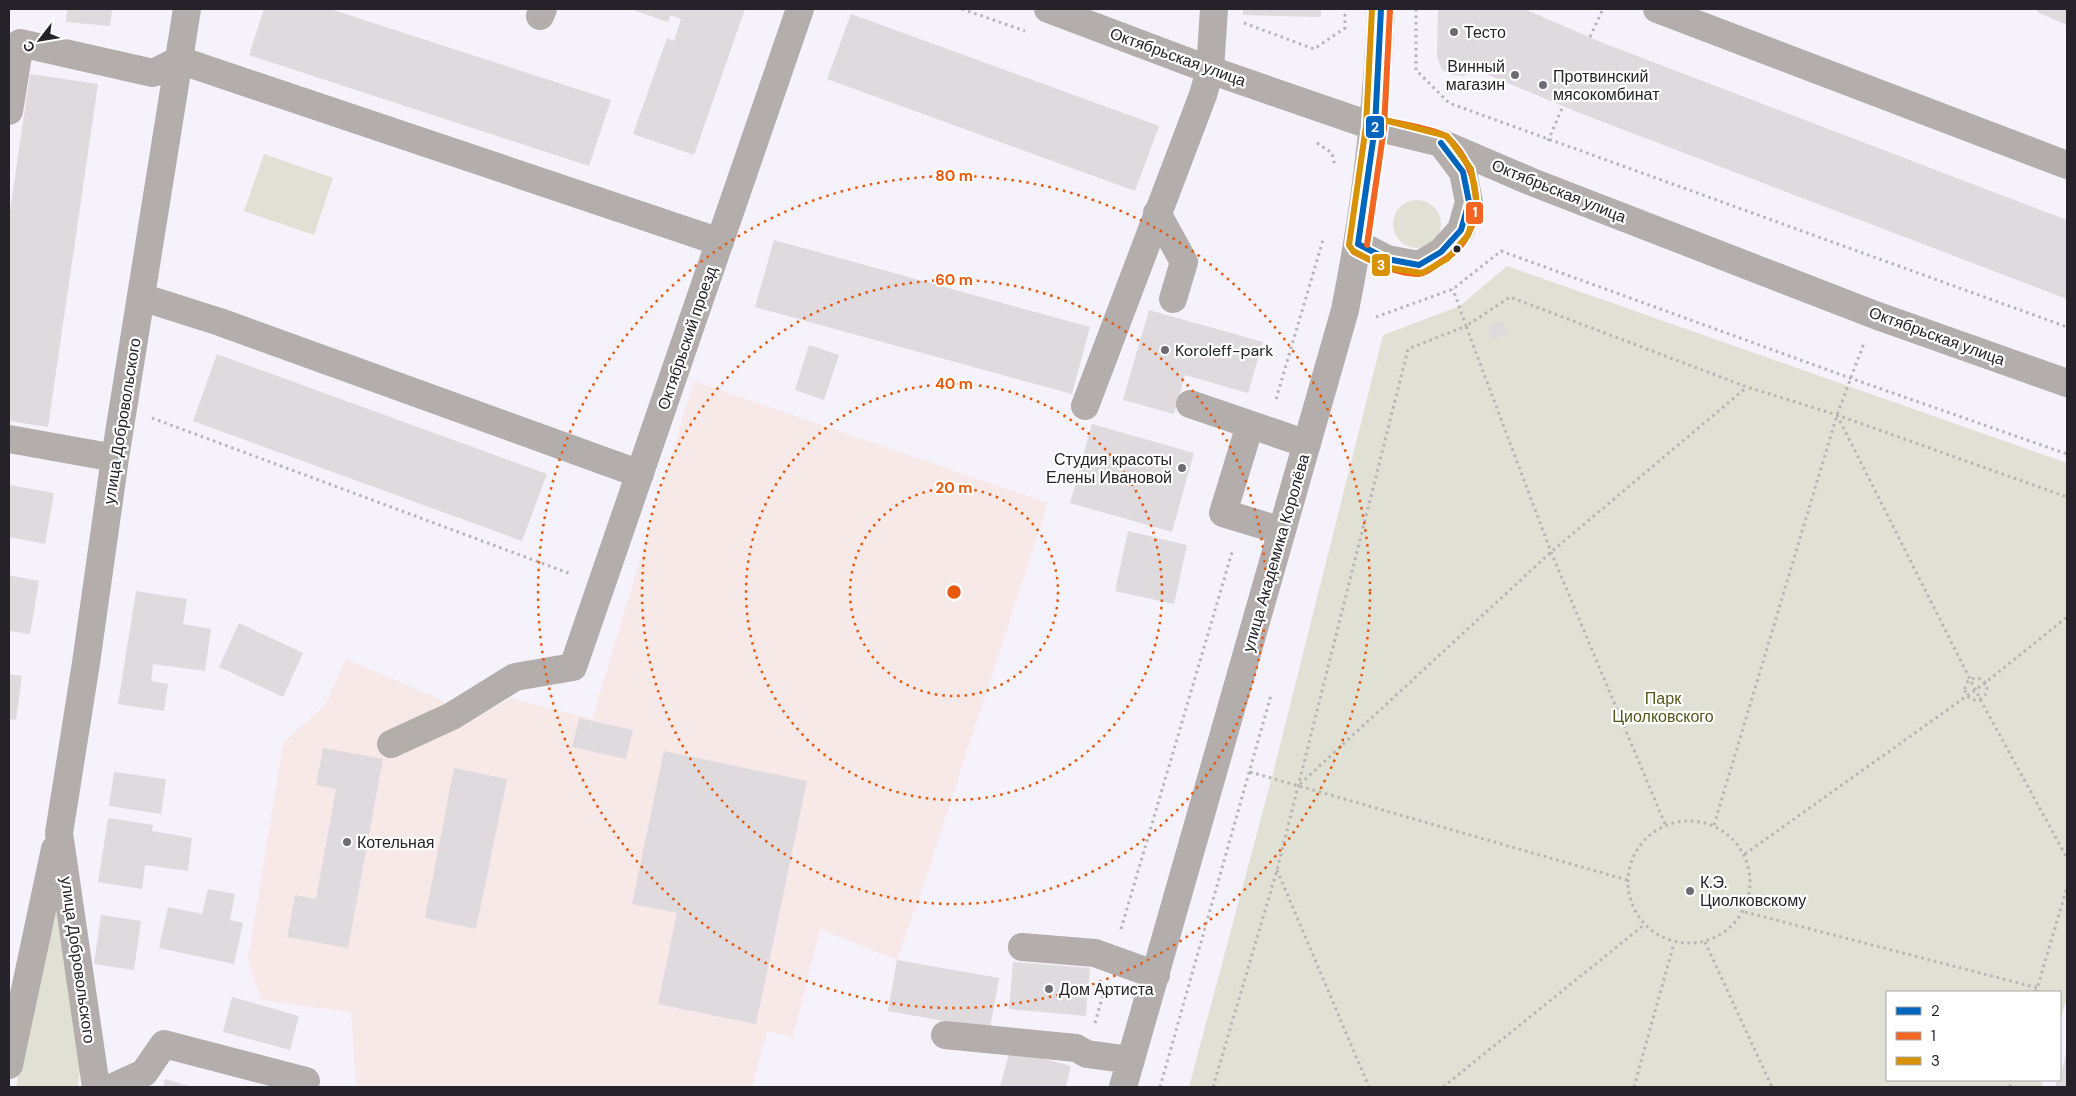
<svg xmlns="http://www.w3.org/2000/svg" width="2076" height="1096" font-family="'DM Sans',sans-serif">
<rect width="100%" height="100%" fill="#f5f2fc"/>
<!-- industrial -->
<path fill="#f7e9e7" d="M694 381 1048 503 923 887 897 960 820 929 793 1037 767 1031 752 1087H356L351 1012 261 1000 248 960 283 743 325 705 346 659 442 700 452 716 454 730 511 698 592 719Z"/>
<!-- green -->
<path fill="#e0e0d4" d="M264 154 333 178 314 235 244 211Z
M1393 224a24 24 0 1 1 48 0a24 24 0 1 1-48 0Z
M1507 266 2067 463V997L2060 1022V992H1887V1080H2043L2041 1087H1189L1272 777 1383 335 1460 306Z
M54 896 80 1069 78 1087H16Z"/>
<!-- building -->
<path fill="#dedadd" d="M67 9H112L110 26 66 22Z
M264 9H330L611 100 589 166 249 55Z
M630 9H745L694 155 633 134 667 38 674 41 681 19 670 15 668 22Z
M1243 9H1321V17L1243 15Z
M1438 9H1524L1603 43 2067 220V299L1577 112 1474 69 1464 76 1448 74 1442 69 1437 57Z
M2038 9H2067V25L2037 12Z
M851 14 1159 126 1135 191 827 79Z
M30 74 98 84 48 427 9 421V218Z
M774 240 1090 327 1072 394 755 307Z
M1149 310 1263 342 1248 393 1185 375 1174 414 1123 400Z
M1502 321 1507 333 1493 339 1488 327Z
M809 345 839 355 824 400 795 390Z
M217 354 547 474 522 541 193 421Z
M1092 424 1194 453 1172 532 1070 503Z
M9 485 54 493 45 544 9 537Z
M1128 531 1187 545 1174 604 1115 591Z
M9 575 39 581 30 634 9 631Z
M136 591 187 599 183 624 211 629 205 671 153 664 151 681 168 684 164 711 118 704Z
M239 623 303 653 283 697 219 667Z
M9 674 22 676 16 720 9 719Z
M579 718 633 730 626 759 572 747Z
M323 748 383 759 348 948 287 937 295 895 316 899 336 789 316 785Z
M664 751 807 781 756 1024 658 1004 677 913 632 904Z
M454 768 507 779 476 929 425 918Z
M114 772 166 779 161 814 109 806Z
M108 818 153 825 152 831 192 838 188 871 145 865 142 889 98 882Z
M208 889 235 894 230 920 243 923 234 964 159 948 168 907 202 914Z
M101 915 141 921 134 970 94 964Z
M897 960 999 978 990 1029 888 1011Z
M1013 962 1090 968 1086 1016 1009 1009Z
M232 997 299 1016 290 1050 223 1032Z
M2067 1048V1087H2055L2057 1080H2060Z
M1010 1050 1071 1066 1066 1087H1000Z
M165 1079 193 1087H163Z"/>
<g fill="none" stroke-linecap="round" stroke-linejoin="round">
<!-- path -->
<path stroke="#b7b4b5" stroke-width="3" stroke-dasharray="2.5 4" stroke-linecap="butt" d="M962 9 1025 31
M1416 9V70L1449 103 2067 327
M1244 23 1314 49 1345 28V9
M1590 37 1603 9
M1548 141 1563 106
M1317 143 1332 153 1335 166
M1376 317 1453 289 1501 251 1850 378 2067 454
M1276 399 1323 240
M1837 415 1980 699 2067 858
M152 418 571 574
M1965 689a11 11 0 1 1 22 0a11 11 0 1 1-22 0Z
M1250 772 1627 880
M1300 784 1551 552 1747 387
M1628 882a61 61 0 1 1 122 0a61 61 0 1 1-122 0Z
M1665 824 1551 552 1466 326 1510 297 1747 387 1837 415 2067 497
M1714 825 1837 415 1864 343
M1745 854 1985 683 2067 617
M1277 870 1369 1087
M1745 912 2038 988
M1121 929 1233 549
M1705 942 1772 1087
M2036 992 2067 887
M1095 1023 1104 991
M1160 1087 1271 695
M1213 1087 1277 870 1408 349 1466 326 1453 289
M1443 1087 1644 925
M1634 1087 1674 943
M2010 1087 2012 1080"/>
<!-- minor -->
<path stroke="#b3aeac" stroke-width="28" d="M1048 9 1210 70 1375 127 1441 143 1532 182 1875 315 2067 383
M1657 9 2067 165
M540 16 543 9
M9 111 20 43 153 73 179 60 720 242
M1157 213 1184 262 1173 299
M1358 244 1387 259 1419 265 1441 252 1461 230 1469 202 1463 172 1442 144
M141 297 220 322 640 474
M1190 404 1307 444
M1085 406 1203 95 1210 70 1214 9
M1250 425 1223 513 1282 531
M9 439 115 458
M391 744 452 716 515 677 573 667 800 9
M1022 947 1095 953 1156 975
M945 1035 1076 1048 1087 1054 1131 1060
M9 1065 55 849
M96 1087 59 833 86 663 115 458 187 9
M113 1087 144 1073 164 1044 306 1081
M1123 1087 1345 310C1365 210 1377 111 1381 9"/>
<!-- bus-1 casing -->
<g stroke="#fff" stroke-width="10">
<path id="bus-1" d="M1358 244 1375 127 1381 9
M1358 244 1387 259 1419 265 1441 252 1461 230 1469 202 1463 172 1441 143"/>
</g>
<!-- bus-2 casing -->
<g stroke="#fff" stroke-width="10">
<path id="bus-2" d="M1367 245 1384 128 1390 9
M1354 252C1374 262 1395 274 1419 274 1426 274 1436 265 1442 261 1489 234 1484 171 1447 137 1440 130 1389 122 1377 118"/>
</g>
<!-- bus-3 casing -->
<g stroke="#fff" stroke-width="10">
<path id="bus-3" d="M1372 9 1366 126 1349 245 1353 251 1384 267 1422 273 1447 259 1468 235 1477 204 1471 169 1447 136 1384 120"/>
</g>
<!-- bus-1 -->
<use href="#bus-1" stroke="#0065bd" stroke-width="6"/>
<!-- bus-2 -->
<use href="#bus-2" stroke="#f26522" stroke-width="6"/>
<!-- bus-3 -->
<use href="#bus-3" stroke="#d89206" stroke-width="6"/>
</g>
<!-- distance rings -->
<g fill="none" stroke="#e8590c" stroke-width="2.5" stroke-dasharray="2.5 5">
<circle cx="954" cy="592" r="104"/>
<circle cx="954" cy="592" r="208"/>
<circle cx="954" cy="592" r="312"/>
<circle cx="954" cy="592" r="416"/>
</g>
<!-- markers -->
<g fill="#6e6b73" stroke="#fff" stroke-width="2">
<circle cx="1454" cy="32" r="5"/>
<circle cx="1515" cy="75" r="5"/>
<circle cx="1543" cy="85" r="5"/>
<circle cx="1165" cy="350" r="5"/>
<circle cx="1182" cy="468" r="5"/>
<circle cx="347" cy="842" r="5"/>
<circle cx="1690" cy="891" r="5"/>
<circle cx="1049" cy="989" r="5"/>
</g>
<circle fill="#252329" stroke="#fff" stroke-width="2" cx="1457" cy="249" r="4.5"/>
<g text-anchor="middle" dominant-baseline="central" stroke-width="4.5" stroke-linejoin="round" paint-order="stroke">
<!-- poi labels -->
<g font-size="16" fill="#252329" stroke="#fff" text-anchor="start">
<text x="1464" y="32">Тесто</text>
<text x="1505" y="66" text-anchor="end">Винный<tspan x="1505" dy="18">магазин</tspan></text>
<text x="1553" y="76">Протвинский<tspan x="1553" dy="18">мясокомбинат</tspan></text>
<text x="1175" y="350">Koroleff-park</text>
<text x="1172" y="459" text-anchor="end">Студия красоты<tspan x="1172" dy="18">Елены Ивановой</tspan></text>
<text x="357" y="842">Котельная</text>
<text x="1700" y="882">К.Э.<tspan x="1700" dy="18">Циолковскому</tspan></text>
<text x="1059" y="989">Дом Артиста</text>
</g>
<!-- street labels -->
<g font-size="16" fill="#252329" stroke="#fff">
<text transform="translate(1178 57) rotate(20)">Октябрьская улица</text>
<text transform="translate(1559 191) rotate(22)">Октябрьская улица</text>
<text transform="translate(1937 336) rotate(20)">Октябрьская улица</text>
<text transform="translate(687 338) rotate(-71)">Октябрьский проезд</text>
<text transform="translate(122 421) rotate(-81)">улица Добровольского</text>
<text transform="translate(1276 553) rotate(-74)">улица Академика Королёва</text>
<text transform="translate(78 960) rotate(82)">улица Добровольского</text>
</g>
<!-- park labels -->
<g font-size="16" fill="#54571b" stroke="#fff">
<text x="1663" y="698">Парк<tspan x="1663" dy="18">Циолковского</tspan></text>
</g>
</g>
<circle cx="954" cy="592" r="8" fill="#e8590c" stroke="#fff" stroke-width="2.5"/>
<g font-size="15" text-anchor="middle" font-weight="bold" fill="#e8590c" stroke="#fff" stroke-width="4.5" stroke-linejoin="round" paint-order="stroke">
<text x="954" y="181">80 m</text>
<text x="954" y="285">60 m</text>
<text x="954" y="389">40 m</text>
<text x="954" y="493">20 m</text>
</g>
<g stroke="#fff" stroke-width="2">
<rect x="1365" y="115" width="20" height="24" rx="5" fill="#0065bd"/>
<rect x="1465" y="201" width="19" height="24" rx="5" fill="#f26522"/>
<rect x="1371" y="253" width="20" height="24" rx="5" fill="#d89206"/>
</g>
<g font-size="14" text-anchor="middle" font-weight="bold" fill="#fff">
<text x="1375" y="132">2</text>
<text x="1475" y="217">1</text>
<text x="1381" y="270">3</text>
</g>
<!-- border -->
<rect width="2076" height="1096" fill="none" stroke="#252329" stroke-width="20"/>
<!-- legend -->
<rect x="1886" y="991" width="175" height="90" fill="#ffffff" stroke="#a8a7a9"/>
<rect x="1896" y="1007" width="25" height="8" fill="#0065bd" stroke="#a8a7a9"/>
<text x="1931" y="1016" font-size="15" fill="#252329">2</text>
<rect x="1896" y="1032" width="25" height="8" fill="#f26522" stroke="#a8a7a9"/>
<text x="1931" y="1041" font-size="15" fill="#252329">1</text>
<rect x="1896" y="1057" width="25" height="8" fill="#d89206" stroke="#a8a7a9"/>
<text x="1931" y="1066" font-size="15" fill="#252329">3</text>
<!-- north arrow -->
<g transform="translate(40 40) rotate(239)" stroke="#ffffff" stroke-width="4" paint-order="stroke">
<path d="M0-4L9 19L0 12L-9 19Z" fill="#252329"/>
<text y="-8" font-size="14" font-weight="bold" text-anchor="middle" fill="#252329">С</text>
</g>
</svg>
